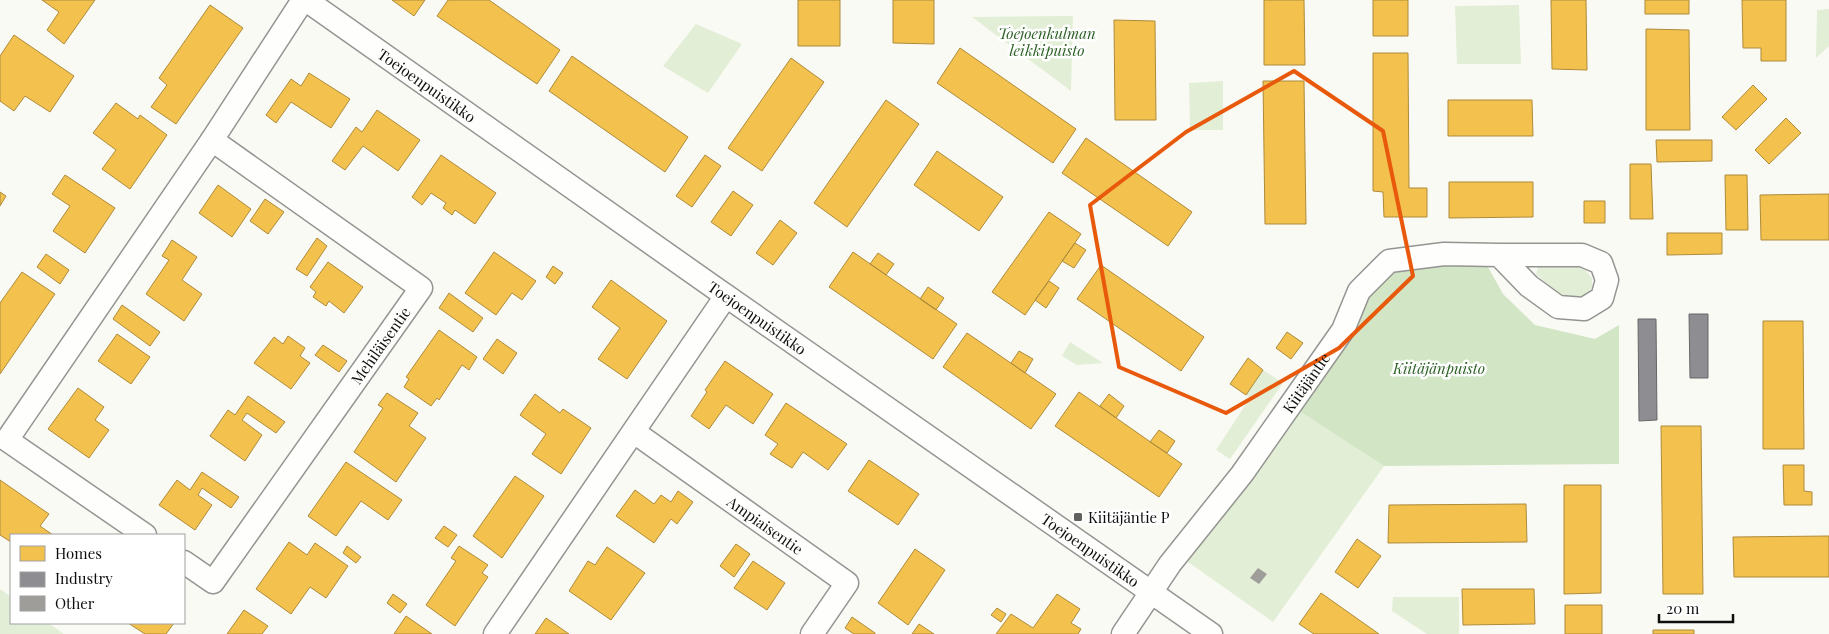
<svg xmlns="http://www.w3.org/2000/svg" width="1829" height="634" font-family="'Playfair Display',serif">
<rect width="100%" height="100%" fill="#fafaf4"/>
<!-- green -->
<path fill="#e2eed6" d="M1519 5 1521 64H1457L1455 6Z
M1829 9V46L1816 58 1817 10Z
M1073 16 1071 91 972 17Z
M696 24 742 44 708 93 663 66Z
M1223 81V130H1190L1189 83Z
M1578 266 1586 271 1592 278V287L1585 297C1560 300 1553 290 1536 274L1538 267Z
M1070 342 1103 363 1077 365 1062 356Z
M1263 370 1283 383 1230 459 1216 450 1250 398 1246 395Z
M1296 409 1384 466 1273 622 1188 562Z
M0 589 11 597V623H48L64 634H0Z
M1393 597H1459V634H1427L1392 611Z"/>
<!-- forest -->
<path fill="#d2e5c5" d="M1447 263 1487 265 1503 294 1535 325 1595 339 1619 325V464L1384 466 1296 409 1367 300 1396 271Z"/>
<!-- homes -->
<path fill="#f2c14e" stroke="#ae8b3b" d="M42 0H95L64 44 47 30 59 12Z
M392 0H425L414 16Z
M448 0H489L560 50 537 84 437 16Z
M798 0H840V46H798Z
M893 0H934V44L893 43Z
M1264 0H1304L1305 65H1264Z
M1373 0H1408V36H1373Z
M1551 0H1586L1587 70 1552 69Z
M1645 0H1689V14H1645Z
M1742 0H1786V61H1761V48H1743Z
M210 5 243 28 176 124 151 107 167 85 159 78Z
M1114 20 1155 21 1156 120H1115Z
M1646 29 1689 30 1690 130H1646Z
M14 35 74 76 50 112 25 96 14 111 0 101V56Z
M960 48 1076 129 1053 163 937 83Z
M1373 53H1408L1409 188H1427V217H1384L1383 192 1373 191Z
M572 56 688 137 665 172 549 91Z
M791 58 824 82 762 171 728 148Z
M309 73 350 99 331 128 291 102 276 123 266 115 291 79 301 86Z
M1263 81H1304L1306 224H1265Z
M1753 85 1767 99 1736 130 1722 117Z
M886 100 919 124 847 227 814 203Z
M1448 100H1532L1533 136H1448Z
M116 103 138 119 140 115 167 135 130 189 102 169 116 150 93 133Z
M377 110 420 140 398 171 363 146 345 170 332 161 356 127 362 132Z
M1786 118 1801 133 1769 164 1755 150Z
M1086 138 1192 212 1168 246 1062 173Z
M1656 140H1712V161L1657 162Z
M937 151 1003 197 979 231 914 185Z
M441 155 496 193 475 224 455 210 452 215 443 208 446 203 431 193 422 205 412 197Z
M705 155 721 166 692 207 676 196Z
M1630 164H1651L1653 219H1630Z
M65 175 115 208 85 253 53 231 70 206 52 194Z
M1725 175H1747L1748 230H1726Z
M1449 182H1533V217L1449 218Z
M218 185 251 209 232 237 199 213Z
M733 191 753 205 731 236 711 222Z
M0 192 6 196 0 206Z
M1829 194V240H1761L1760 195Z
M265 199 284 212 268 234 250 221Z
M1584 201H1605V223H1584Z
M1049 212 1081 234 1025 315 992 292Z
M780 220 797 233 773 265 756 253Z
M1667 233H1722V254L1667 255Z
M317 238 327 246 307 276 296 269Z
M172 240 197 257 182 280 202 294 184 321 146 294 169 260 162 256Z
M1075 243 1086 250 1074 268 1062 261Z
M494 252 536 281 522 300 512 293 496 315 465 293Z
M853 252 957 324 933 359 829 287Z
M878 253 894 264 886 275 870 264Z
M46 254 69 270 60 284 37 267Z
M328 262 363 287 344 313 329 301 326 306 313 297 316 292 310 287Z
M1101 265 1204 337 1181 371 1077 299Z
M553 266 563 273 555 284 546 277Z
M22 272 55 294 0 374V303Z
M611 280 667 321 627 379 598 359 620 328 592 307Z
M1049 281 1059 288 1046 308 1035 300Z
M928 287 944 298 936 310 920 299Z
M449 293 483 318 473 332 439 308Z
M122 305 160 332 150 346 113 319Z
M1763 321H1803L1804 449H1763Z
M439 330 477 357 469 370 462 365 439 400 437 398 431 406 404 387 409 379 406 377Z
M1287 332 1303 343 1291 359 1276 348Z
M967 333 1056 394 1031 429 943 367Z
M117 334 150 357 131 384 98 361Z
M288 336 305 348 300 356 310 363 291 389 254 363 274 337 283 344Z
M497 339 517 353 503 374 483 359Z
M323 345 347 361 339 372 315 355Z
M1019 351 1033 359 1025 373 1011 363Z
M1248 358 1263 370 1246 395 1230 384Z
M725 361 773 394 753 424 726 405 709 429 691 416 707 392 705 390Z
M78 388 104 407 95 420 109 430 89 458 48 429Z
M1079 392 1182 464 1159 497 1055 426Z
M387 393 418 413 409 426 426 438 396 482 354 452 383 408 378 405Z
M535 394 560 413 563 409 591 428 561 474 532 454 546 434 520 415Z
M1109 394 1124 406 1116 418 1100 406Z
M248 396 285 422 276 433 247 413 242 420 262 435 245 461 210 436 228 410 235 415Z
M786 403 847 444 828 470 803 452 792 468 770 454 778 444 765 435Z
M1661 426H1701L1703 594H1663Z
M1159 430 1175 441 1167 453 1150 442Z
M869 460 919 494 898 525 848 491Z
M346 462 402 500 388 520 361 501 336 536 308 516Z
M1783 465H1804V491L1812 492V505H1784Z
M202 472 239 497 231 508 202 488 198 495 212 505 195 530 159 505 177 480 190 490Z
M515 476 544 496 502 558 473 536Z
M0 480 49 514 40 526 53 535H11V542L0 535Z
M1564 485H1601V593L1564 594Z
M635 490 654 504 661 495 671 502 678 491 693 502 677 524 671 519 654 543 616 516Z
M1526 504 1527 542 1388 543 1389 505Z
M444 526 457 535 448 547 435 538Z
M1829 536V577H1734L1733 537Z
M1357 539 1381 556 1358 588 1335 572Z
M289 542 307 555 315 543 348 566 326 598 310 587 291 614 256 589Z
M736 544 750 554 734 577 720 566Z
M347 546 361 557 356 563 343 553Z
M459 546 488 565 482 573 488 577 455 626 426 605 456 561 451 558Z
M607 547 645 573 611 620 569 591 588 561 595 565Z
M915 549 945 570 908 625 878 603Z
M753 561 785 583 767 610 734 588Z
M1462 589H1534L1535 624 1463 625Z
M1321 593 1379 634H1314L1299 624Z
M393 594 407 604 400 613 387 603Z
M1057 594 1080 609 1071 623 1081 629 1078 634H996L1011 614 1033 628Z
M1565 605H1602V634H1565Z
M997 608 1006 614 1001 622 991 615Z
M244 610 268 626 262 634H227Z
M406 616 432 634H394Z
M852 617 875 633V634H854L845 628Z
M546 618 569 634H535Z
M128 623H174L166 634H145Z
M919 624 934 634H912Z
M1653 630H1694V634H1653Z"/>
<!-- industry -->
<path fill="#8d8d92" stroke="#67676a" d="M1689 314H1708V378H1690Z
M1638 319H1656L1657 420 1639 421Z"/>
<!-- building -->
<path fill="#9e9d99" d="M1258 568 1267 574 1259 584 1250 578Z"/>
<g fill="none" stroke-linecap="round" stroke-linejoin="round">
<!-- minor casing -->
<g stroke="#949492" stroke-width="25">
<g id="minor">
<path id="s1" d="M306 0 712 286 1211 634"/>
<path id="s2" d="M634 432 847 583 812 634"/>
<path d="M145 535 7 440 212 140 303 0"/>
<path id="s3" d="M184 562 213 582 421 288 212 140"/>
<path d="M495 634 726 296"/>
<path id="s4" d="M1123 634 1170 564 1242 474 1343 330 1359 291 1389 261 1444 254 1499 255 1529 286 1558 307 1584 309 1602 298 1607 280 1601 263 1582 255H1499"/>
</g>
</g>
<!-- minor -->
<use href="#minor" stroke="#fefefd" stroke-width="22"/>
</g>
<!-- marked area -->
<path fill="none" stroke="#e8590c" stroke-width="4" stroke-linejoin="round" d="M1294 71 1383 131 1413 276 1339 348 1226 413 1119 367 1090 205 1186 132Z"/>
<!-- markers -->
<rect fill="#61615e" stroke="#fff" stroke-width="2" x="1073" y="512" width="10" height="10" rx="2.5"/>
<g text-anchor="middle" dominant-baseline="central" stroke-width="5" stroke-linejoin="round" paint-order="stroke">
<!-- park labels -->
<g font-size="15" font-style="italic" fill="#2c6025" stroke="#fff">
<text x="1047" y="33">Toejoenkulman<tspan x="1047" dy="17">leikkipuisto</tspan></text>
<text x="1439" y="368">Kiitäjänpuisto</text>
</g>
<!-- street labels -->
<g font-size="15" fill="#0e0e0e" stroke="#fff">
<text stroke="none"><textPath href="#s1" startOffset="148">Toejoenpuistikko</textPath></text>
<text stroke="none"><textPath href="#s1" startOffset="552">Toejoenpuistikko</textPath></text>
<text stroke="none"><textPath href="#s3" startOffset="325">Mehiläisentie</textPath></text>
<text stroke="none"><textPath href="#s4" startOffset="311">Kiitäjäntie</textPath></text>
<text stroke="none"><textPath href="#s2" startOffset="161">Ampiaisentie</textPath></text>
<text stroke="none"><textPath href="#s1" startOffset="958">Toejoenpuistikko</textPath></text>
</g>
<!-- poi labels -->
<g font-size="15" fill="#0e0e0e" stroke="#fff" text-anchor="start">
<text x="1088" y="517">Kiitäjäntie P</text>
</g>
</g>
<!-- legend -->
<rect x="10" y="534" width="175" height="90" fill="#ffffff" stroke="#9f9f9f"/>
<rect x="20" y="546" width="25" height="15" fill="#f2c14e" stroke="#9f9f9f"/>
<text x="55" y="559" font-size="15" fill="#0e0e0e">Homes</text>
<rect x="20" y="572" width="25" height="15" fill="#8d8d92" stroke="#9f9f9f"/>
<text x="55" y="584" font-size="15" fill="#0e0e0e">Industry</text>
<rect x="20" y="596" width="25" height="15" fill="#9e9d99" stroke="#9f9f9f"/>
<text x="55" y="609" font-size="15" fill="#0e0e0e">Other</text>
<!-- scale -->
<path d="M1659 614v8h74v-8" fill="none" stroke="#0e0e0e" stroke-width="2.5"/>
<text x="1666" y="614" font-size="15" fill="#0e0e0e" stroke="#ffffff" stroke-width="4" paint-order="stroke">20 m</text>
</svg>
